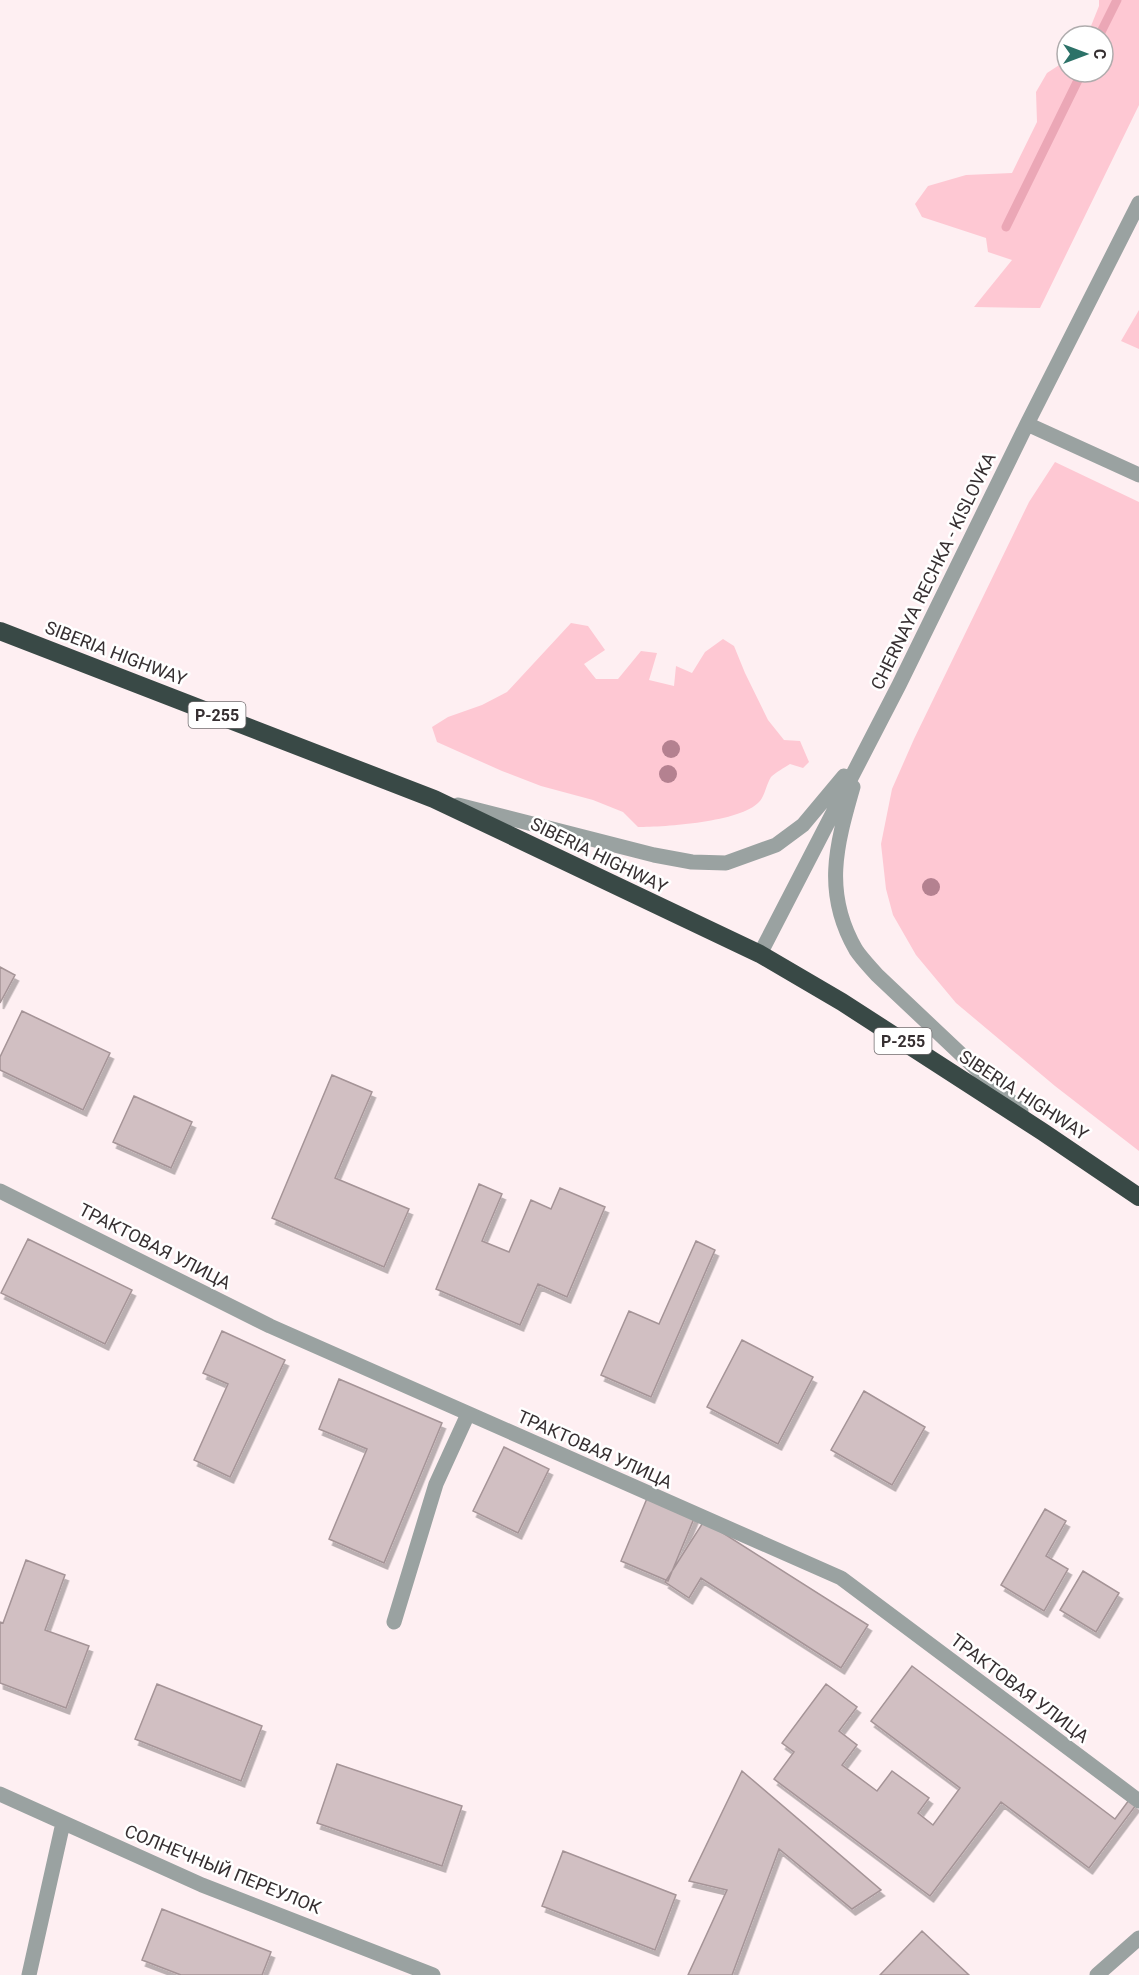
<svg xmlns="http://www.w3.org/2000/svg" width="1139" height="1975" font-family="Roboto,sans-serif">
<defs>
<filter id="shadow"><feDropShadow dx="3.5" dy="6" stdDeviation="0" flood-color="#0004"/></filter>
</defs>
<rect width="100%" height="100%" fill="#feeff2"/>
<!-- green -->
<path fill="#fec8d3" d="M1099 0H1139V105L1040 308 974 307 1012 260 988 252 986 238 922 217 915 204 928 186 966 175 1012 173 1037 122 1036 92 1047 73 1067 60V72H1103V36H1087L1099 6Z
M1139 310V349L1121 341Z
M1055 462 1139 502V1151L1055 1086 956 1003 916 955 893 915 886 889 881 844 892 789 914 739 1029 502Z
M571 623 588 626 605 650 584 664 596 679H618L641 651 657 653 649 680 674 686 676 666 692 673 705 652 723 639 734 646 745 673 768 720 784 740 800 741 809 762 803 768 790 764C784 768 776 772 771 777 766 785 765 796 759 802 741 822 665 827 638 827L623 812 593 800 541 786 502 771 437 742 432 727 448 717 482 705 507 692Z"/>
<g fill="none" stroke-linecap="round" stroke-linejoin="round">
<!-- stream -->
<path stroke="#eba7b6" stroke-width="9" d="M1099 36 1117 0
M1006 227 1082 72"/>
</g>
<!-- building -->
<path fill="#d1bfc2" stroke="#a59497" stroke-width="1.5" filter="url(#shadow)" d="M0 967 15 975 0 1003Z
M22 1011 110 1053 83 1110 0 1070V1057Z
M332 1075 372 1092 335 1178 409 1209 384 1267 272 1218Z
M134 1096 192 1122 171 1168 113 1142Z
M479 1184 502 1194 482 1241 509 1252 531 1200 551 1209 560 1188 605 1207 567 1297 538 1284 520 1325 436 1289Z
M28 1239 132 1290 105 1344 1 1293Z
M696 1241 715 1250 651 1397 601 1375 629 1311 659 1324Z
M222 1331 285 1360 230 1477 194 1460 228 1384 203 1373Z
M742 1340 813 1377 778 1444 707 1407Z
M339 1379 442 1423 384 1563 329 1539 367 1449 319 1429Z
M864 1391 925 1427 892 1485 831 1450Z
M504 1447 549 1469 518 1533 473 1511Z
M648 1496 695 1516 668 1581 621 1561Z
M1045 1509 1066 1521 1046 1556 1068 1569 1044 1611 1001 1585Z
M704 1521 868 1625 841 1668 701 1578 689 1598 665 1582Z
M26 1560 65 1575 45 1630 89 1646 66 1708 0 1683V1622L3 1623Z
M1083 1571 1119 1593 1096 1632 1060 1610Z
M912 1666 1115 1819 1129 1800 1136 1805 1089 1868 1001 1802 930 1896 774 1779 794 1752 782 1743 826 1684 857 1707 839 1731 857 1745 842 1765 877 1791 892 1771 929 1798 918 1813 933 1825 960 1788 871 1721Z
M157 1684 262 1726 241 1781 135 1739Z
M337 1764 462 1806 442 1866 317 1823Z
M742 1771 881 1890 852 1909 779 1849 732 1975H688L727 1890 689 1881Z
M563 1851 676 1895 655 1950 542 1906Z
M162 1909 271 1952 262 1975H181L142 1960Z
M922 1931 969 1975H880Z"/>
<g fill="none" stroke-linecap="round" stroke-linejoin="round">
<!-- minor -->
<path stroke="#9aa2a1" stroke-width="15" d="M1027 424 1139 475
M853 787C836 846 823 893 856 950 862 959 870 967 877 975L1021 1111
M458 805 654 855 692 862 726 863 776 845 803 825 844 776
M760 954 899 685 1027 424 1139 203
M0 1191 270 1326 841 1578 1139 1801
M394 1622 436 1484 468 1414
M0 1794 202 1885 433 1975
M29 1975 63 1823
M1097 1975 1139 1938"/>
<!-- highway -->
<path stroke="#394946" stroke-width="18" d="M0 631 434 799 760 954 842 1002 1043 1132 1139 1197"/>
</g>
<!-- trees -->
<g fill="#b48190">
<circle cx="671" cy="749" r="9"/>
<circle cx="668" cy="774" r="9"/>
<circle cx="931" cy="887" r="9"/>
</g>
<g text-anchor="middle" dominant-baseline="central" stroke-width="5" stroke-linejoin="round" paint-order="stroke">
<!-- shield labels -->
<g fill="#fff" stroke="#726d6f" stroke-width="1.5">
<rect x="188.5" y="702" width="57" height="26" rx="4.5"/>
<rect x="874.5" y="1028" width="57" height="26" rx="4.5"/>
</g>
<g font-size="16" font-weight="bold" fill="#362f31">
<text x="217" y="715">Р-255</text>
<text x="903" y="1041">Р-255</text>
</g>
<!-- street labels -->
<g font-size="18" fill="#362f31" stroke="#fff">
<text transform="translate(933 571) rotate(-64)">CHERNAYA RECHKA - KISLOVKA</text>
<text transform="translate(116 653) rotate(21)">SIBERIA HIGHWAY</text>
<text transform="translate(599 855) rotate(26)">SIBERIA HIGHWAY</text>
<text transform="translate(1024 1095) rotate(33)">SIBERIA HIGHWAY</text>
<text transform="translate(155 1246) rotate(27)">ТРАКТОВАЯ УЛИЦА</text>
<text transform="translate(595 1449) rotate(24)">ТРАКТОВАЯ УЛИЦА</text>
<text transform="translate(1020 1688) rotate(37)">ТРАКТОВАЯ УЛИЦА</text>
<text transform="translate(223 1869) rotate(22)">СОЛНЕЧНЫЙ ПЕРЕУЛОК</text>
</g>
</g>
<!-- north arrow -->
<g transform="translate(1085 54) rotate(90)"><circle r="28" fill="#ffffff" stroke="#afacad" stroke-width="1.5"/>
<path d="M0-4.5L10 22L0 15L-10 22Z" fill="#2c7268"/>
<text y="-9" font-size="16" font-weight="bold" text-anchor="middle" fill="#362f31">С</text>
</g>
</svg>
